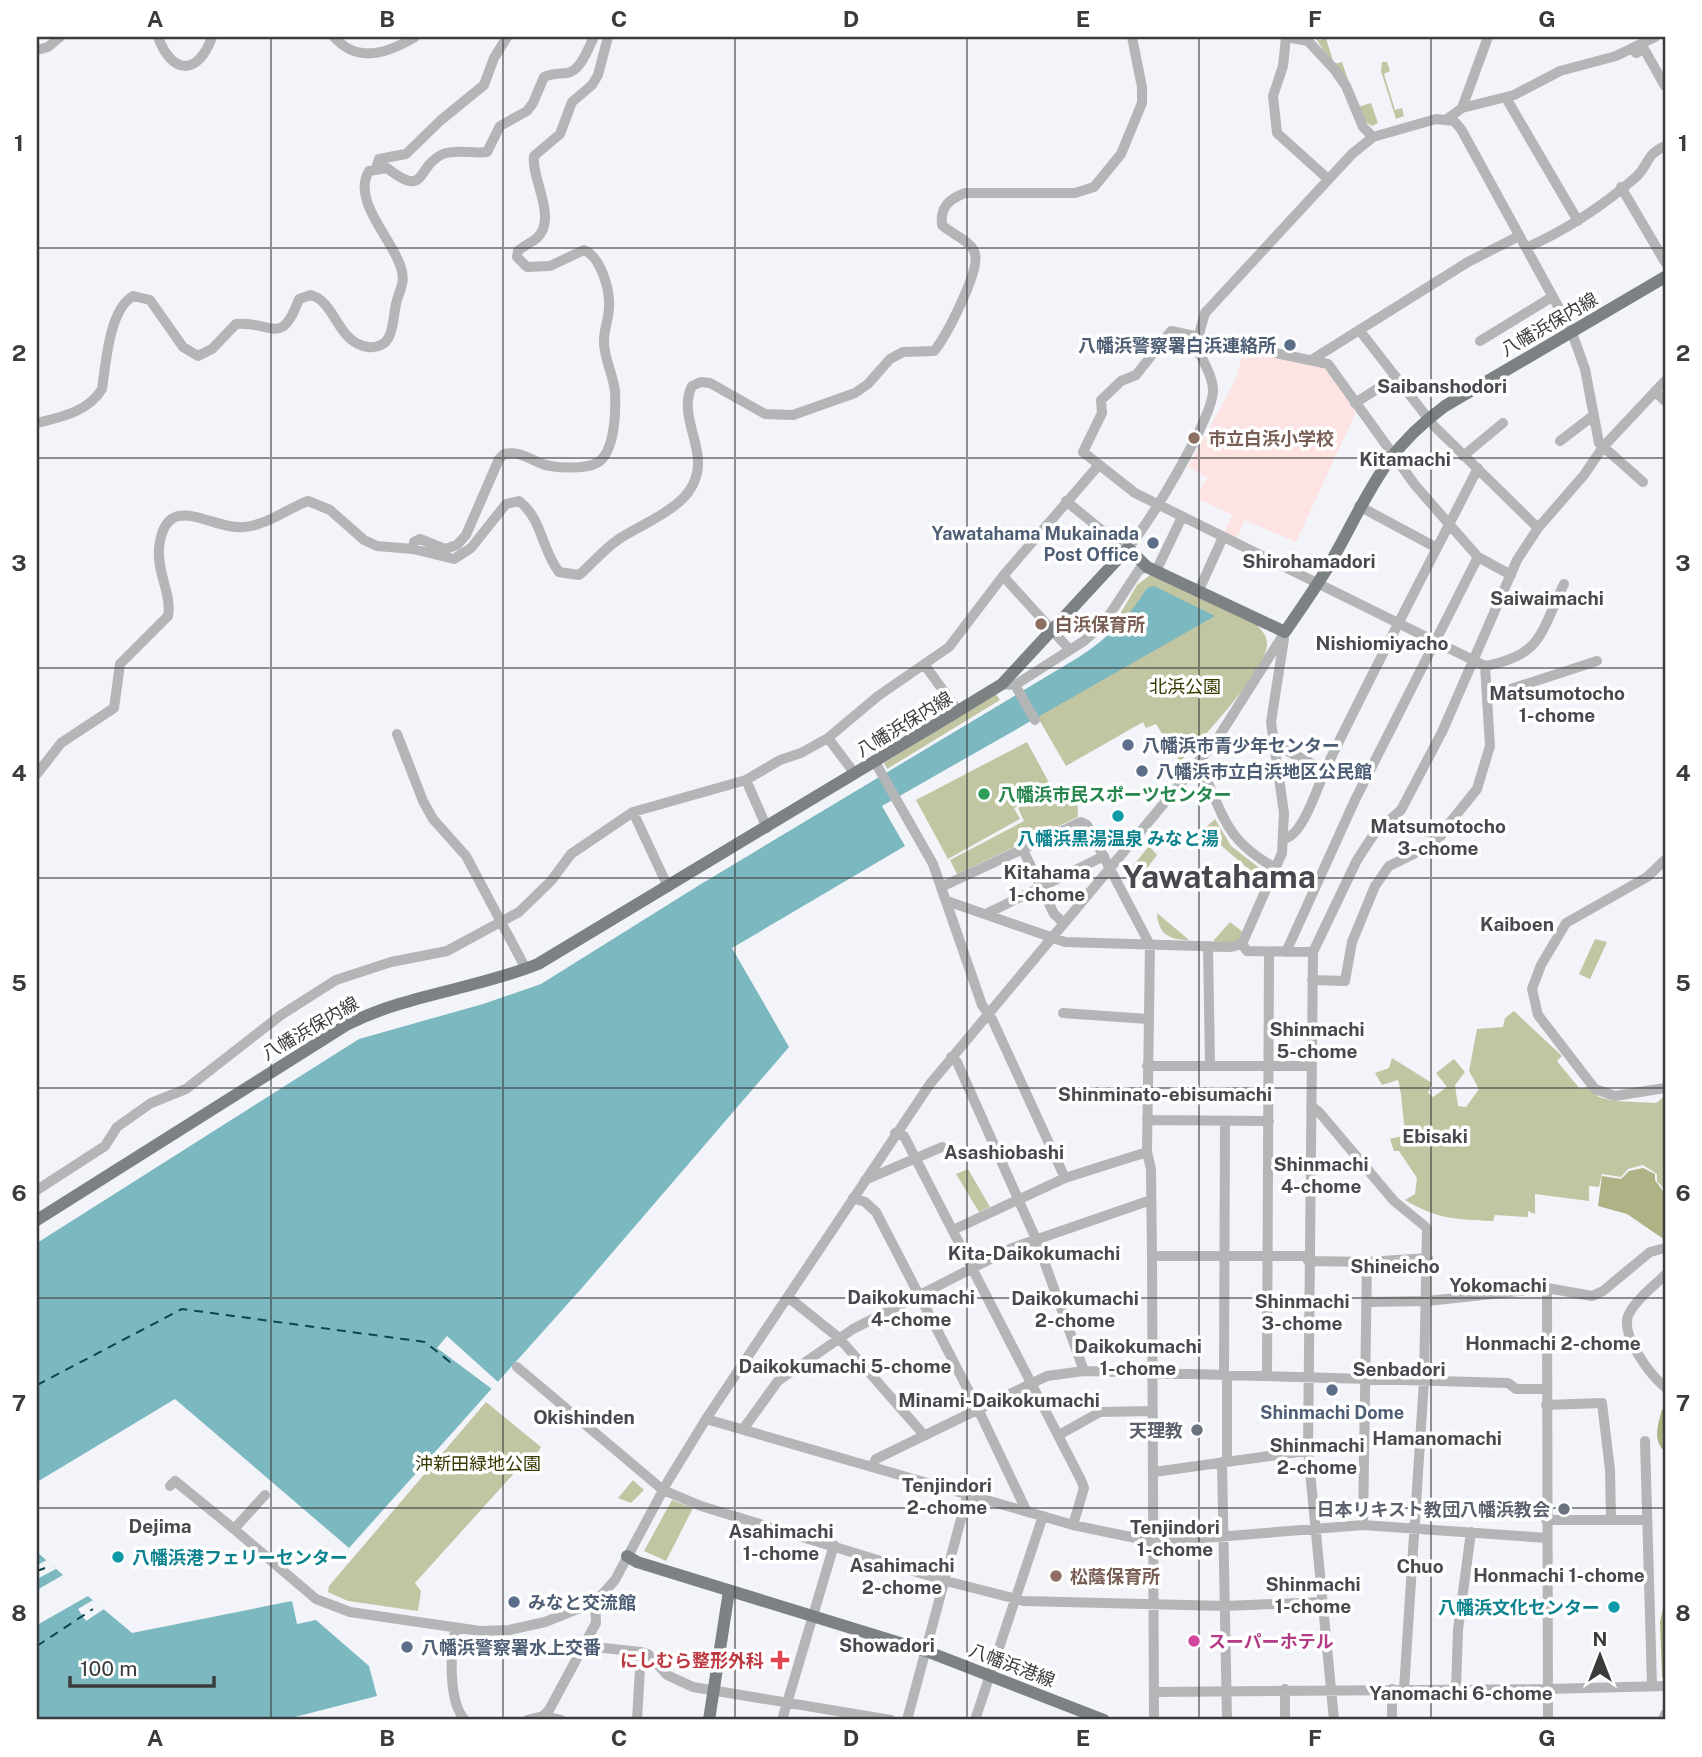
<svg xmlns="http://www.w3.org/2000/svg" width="1702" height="1757" font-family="'Public Sans','Noto Sans JP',sans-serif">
<rect width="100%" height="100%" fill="#f2f4fa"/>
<!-- education -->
<path fill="#fee3e3" d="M1244 351 1326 367 1357 410 1296 542 1245 520 1236 539 1224 533 1232 515 1197 498 1207 477 1188 467 1235 381Z"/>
<!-- green -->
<path fill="#c2c5a1" d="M1315 37 1320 40 1326 38 1334 64 1342 62 1354 97Z
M1382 62H1387L1390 71 1384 74 1395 110 1402 108 1404 116 1396 119 1381 71Z
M1371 103 1378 123 1372 126 1364 121 1358 107Z
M1150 575 1156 576 1257 625C1262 631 1267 635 1267 644 1267 670 1199 742 1180 762L1156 724 1146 728 1143 722 1066 766 1037 716 1214 616 1147 588 1136 606 1109 633 1137 585Z
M996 694 1000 700 887 769 884 763Z
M1027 742 1052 788 1014 808 1020 819 948 859 916 800Z
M1063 785 1071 787 1077 796 1078 817 957 874 950 860 1024 821 1018 808Z
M1215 819 1231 846 1270 876 1266 884 1203 830Z
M1149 846 1157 855 1138 880 1132 867Z
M1157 913 1189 940C1169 940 1158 934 1157 913Z
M1230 922 1248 936 1242 944 1215 946 1214 940Z
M1595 939 1607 942 1590 979 1579 974Z
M1514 1011 1562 1056 1557 1061 1580 1089 1586 1087 1599 1097 1614 1101 1656 1103 1665 1096V1190L1657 1181V1174L1643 1165 1628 1169 1621 1177 1602 1174 1599 1187 1589 1186V1201L1535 1194V1214L1528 1211V1217L1495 1215 1493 1221C1455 1219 1439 1220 1405 1200L1415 1194 1417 1178 1399 1151H1394L1390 1139 1406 1135C1402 1117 1403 1098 1398 1080L1382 1085 1375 1073 1389 1068 1392 1058 1432 1083 1428 1093 1433 1097 1447 1087 1436 1073 1454 1059 1465 1072 1455 1085 1458 1106 1466 1107 1479 1089 1469 1071 1477 1029 1503 1027 1505 1018Z
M968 1169 990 1207 979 1212 956 1174Z
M486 1402 541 1447 536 1455 517 1470 415 1583 421 1591 418 1611 348 1601 328 1592 329 1586Z
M633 1480 644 1490 631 1503 618 1498Z
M672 1500 693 1508 666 1561 644 1551Z"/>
<!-- forest -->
<path fill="#afb285" d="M1643 1168 1655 1174V1180L1665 1194V1240L1627 1214 1598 1206 1602 1176 1621 1179 1629 1171Z
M1662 1409 1665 1411V1452C1652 1440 1658 1425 1662 1409Z
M1665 1600V1678L1662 1677 1660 1622Z"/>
<!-- water -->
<path fill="#7cb8c0" d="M1154 586 1215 616 882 806 905 846 732 948 789 1047 581 1289 349 1548 175 1399 37 1482V1243L359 1039 483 1004 541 984 701 884 1079 657C1106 640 1130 616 1147 588Z
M37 1552 63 1575 37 1590Z
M88 1596 132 1633 292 1601 297 1624 316 1620 369 1666 377 1696 283 1720H37V1625Z"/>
<!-- pier -->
<path fill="#f2f4fa" d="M447 1336 498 1382 492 1389 437 1348Z
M47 1560 56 1569 37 1579V1565Z
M93 1600 104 1609 86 1621 78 1609Z"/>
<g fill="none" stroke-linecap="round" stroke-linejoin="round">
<!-- ferry -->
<path stroke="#0d454b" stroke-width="2" stroke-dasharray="9 7" stroke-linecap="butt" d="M37 1385 182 1309 425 1342 450 1362 451 1360
M37 1571 45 1568
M37 1646 93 1609"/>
<!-- minor -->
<path stroke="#b3b5b7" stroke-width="10" d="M158 37C172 75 198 76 212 37
M334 37C358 64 388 53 415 37
M1286 37 1283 66 1273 96 1277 133 1328 179
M1286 37 1308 41 1334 69 1346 86 1363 127 1373 137
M37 50 48 47 60 37
M1636 53 1644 49 1665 86
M1506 98 1578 221
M1462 108 1488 37
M1447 119 1462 108 1514 95 1560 71 1616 56 1655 37
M376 168 379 159 406 154 441 120 484 85 494 58 507 37
M1621 187 1665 262
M1526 248C1566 230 1603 206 1636 177 1650 164 1644 156 1665 146
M1360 331 1434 426 1538 528
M1480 341 1552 297
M1313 359 1468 262 1519 236
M1655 391 1665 401
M1355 403 1396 377
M37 423C61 417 88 412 102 389 106 363 109 310 133 296L150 300 183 347 198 356 212 349 236 324C273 321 281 348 299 299L311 295C336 302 337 343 368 347 395 350 392 321 396 304 399 290 406 283 401 268 393 239 351 201 369 171L387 168C428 200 415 166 443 154 455 149 473 154 487 152L500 126 527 111 533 103 544 77C553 73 558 74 567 73 581 71 588 48 594 37
M1560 441 1594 415
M1463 456 1503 423
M1066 501 1126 550
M1359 506 1437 548
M1128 548C1148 526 1213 417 1213 391 1213 375 1201 359 1196 345L1205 313 1352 154 1373 137 1436 119 1454 121 1461 129 1571 330 1585 369 1599 443 1643 482
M413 549 414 542 420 539 445 549 457 545 466 535 499 459 504 454C523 450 533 463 550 466 562 468 593 470 602 459 615 445 616 410 615 391 613 375 605 360 604 344 603 331 609 319 609 307 610 290 601 257 584 250L550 266 527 267 517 257 518 251C523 246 531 243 537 238 558 218 531 179 534 156L560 134 572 102 592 85 598 75 608 37
M1157 569 1182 517
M1003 576 1070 650
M1199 590 1223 537
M924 664 958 711
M1485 666C1543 655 1540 633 1564 584
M1002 684 1015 685 1084 641 1104 623 1139 570 1147 567
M1015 685 1035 720
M1489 696 1597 661
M397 734 423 801 433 819 466 856 526 969
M828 738 855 774
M1275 749 1285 750 1325 770
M875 762 933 864 982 1005 992 1019 1065 1178
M1198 762C1225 814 1221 838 1277 869
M37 774 61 743 114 708 120 664 168 616C172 594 157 574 159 548 166 487 212 531 244 527 267 525 287 509 308 501L330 510 364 540 377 546 413 549 454 559 471 548 506 504 519 501C542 518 542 551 559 572L579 575C593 563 604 549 619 539 649 519 700 505 698 460 697 436 680 410 692 386L701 382 710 383 765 414 793 415 855 393 868 384 890 359 903 352 934 351C946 337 980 271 975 254 972 241 951 234 942 225 940 207 949 199 965 193H1075L1094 187 1121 154 1142 103V87L1132 37
M746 780 767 828
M633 812 668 887
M1390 822 1441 836
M1283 839C1303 837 1318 785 1326 768 1375 667 1427 568 1478 468
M1022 848 1054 914 1063 922
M1665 860 1647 877 1566 923 1541 965 1532 989 1538 1015 1595 1089 1615 1096 1665 1088
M941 887 1081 822 1087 825 1150 945 1147 1152 1151 1169 1152 1256 1154 1720
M947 901 1065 942 1231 947 1242 944 1282 853 1284 813 1271 722 1284 639
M988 913 1104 856
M1242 944 1247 951 1313 952
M1208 946 1210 1066
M1286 952 1355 800 1478 557
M1312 980 1345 981 1352 942 1375 886 1389 866 1432 845 1477 789 1490 746 1485 666 1135 493 1083 452 1102 413 1101 400 1121 381 1136 375 1171 331 1328 364 1415 485 1449 524 1478 557 1511 575
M1063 1013 1148 1019
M951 1057 957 1062 1036 1239 1084 1371
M1147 1066H1311
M1311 1106 1319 1112 1394 1201 1427 1228 1424 1381 1404 1689
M1147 1120 1269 1121
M895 1133 904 1136 1081 1480 1084 1488 1073 1525
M865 1180 942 1147
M37 1190 105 1146 117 1127 151 1103 186 1089 281 1015 336 980 391 962 447 951 519 912 551 881 571 854 633 812 746 780 780 760 801 753 828 738 878 696 949 647 1003 576 1098 466
M853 1198 865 1202 876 1212 977 1407 1026 1510
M953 1230 1065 1178 1147 1152
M1152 1256H1308
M1308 1261 1367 1262 1428 1258
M1665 1275C1654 1286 1634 1301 1628 1316 1621 1336 1650 1375 1665 1387
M1547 1288 1548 1720
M788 1297 839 1338 924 1435
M1366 1302 1428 1301 1547 1288 1592 1296 1603 1291 1650 1252 1665 1248
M517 1367 663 1490 701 1506 946 1581 1024 1601 1225 1606 1323 1602
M1224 1376 1225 1121
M1227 1376V1462
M1267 1376 1269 952
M1546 1405 1602 1403 1610 1470 1611 1519
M706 1419 1073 1525 1155 1542 1363 1525 1547 1538
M744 1428 778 1381 853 1329 1012 1248 1151 1200
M1059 1435 1100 1412 1153 1411
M1645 1441 1652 1686
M1222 1462 1227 1720
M873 1465 876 1459 1047 1376 1084 1371 1508 1383 1516 1389H1547
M1154 1472 1363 1443
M170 1486 175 1481 234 1529 265 1495
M1546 1520H1647
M1363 1525 1367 1262
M234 1529 316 1599 350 1612 480 1631 509 1630 545 1622 595 1602 615 1580 668 1481 706 1419 930 1084 1216 741 1285 632
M456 1627C450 1651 448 1702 465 1720
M585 1646 641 1652 648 1654 667 1675 693 1687 891 1720
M1456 1688 1458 1630 1471 1532
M1285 1689V1720
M1154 1692 1547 1689 1665 1686
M543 1716 561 1720
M527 1720 543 1716 549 1710 596 1623 595 1602
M637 1720 641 1652
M782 1720 834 1545
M907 1720 968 1493
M975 1720 1043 1516
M1334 1720 1308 1450 1313 952 1357 860 1374 834 1401 810 1442 732 1517 560 1538 528 1584 475 1603 447 1665 381
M1392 1720V1689
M1663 1720 1665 1714"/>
<!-- major -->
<path stroke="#7c8183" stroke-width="12" d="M37 1220 348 1024C409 994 476 989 538 964L958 711 1002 684 1128 548 1147 567 1285 632C1301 608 1318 585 1332 560 1369 495 1381 453 1445 406L1665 277
M627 1556 637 1562 926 1651 1104 1720
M709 1720 729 1591"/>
</g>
<!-- grid -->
<path fill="none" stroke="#3a3b3d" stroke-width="2" stroke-opacity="0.55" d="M271 37V1720M503 37V1720M735 37V1720M967 37V1720M1199 37V1720M1431 37V1720M37 248H1665M37 458H1665M37 668H1665M37 878H1665M37 1088H1665M37 1298H1665M37 1508H1665"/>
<!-- markers -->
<g fill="#5c6f8a" stroke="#fff" stroke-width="2.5">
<circle cx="1290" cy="345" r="7"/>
<circle cx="1153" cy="543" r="7"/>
<circle cx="1128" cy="745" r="7"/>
<circle cx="1142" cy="771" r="7"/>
<circle cx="1332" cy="1390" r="7"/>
<circle cx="514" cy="1602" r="7"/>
<circle cx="407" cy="1647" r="7"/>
</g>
<g fill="#8d6e63" stroke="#fff" stroke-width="2.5">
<circle cx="1194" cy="438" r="7"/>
<circle cx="1041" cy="624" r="7"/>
<circle cx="1056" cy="1576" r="7"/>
</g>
<circle fill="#2e9e5b" stroke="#fff" stroke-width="2.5" cx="984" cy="794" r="7"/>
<g fill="#0f9aa8" stroke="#fff" stroke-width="2.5">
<circle cx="1118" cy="816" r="7"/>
<circle cx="118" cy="1557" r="7"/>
<circle cx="1614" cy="1607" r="7"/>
</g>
<g fill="#6b7280" stroke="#fff" stroke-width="2.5">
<circle cx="1197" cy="1430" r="7"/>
<circle cx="1564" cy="1509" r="7"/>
</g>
<circle fill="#d1479c" stroke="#fff" stroke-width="2.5" cx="1194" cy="1641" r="7"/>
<path fill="#e0444e" stroke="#fff" stroke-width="2.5" d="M776.5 1649.5h7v7h7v7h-7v7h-7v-7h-7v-7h7z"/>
<g text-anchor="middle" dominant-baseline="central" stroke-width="7" stroke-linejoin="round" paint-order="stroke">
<!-- street labels -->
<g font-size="18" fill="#3a3b3d" stroke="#fff">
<text transform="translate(1549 324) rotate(-30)">八幡浜保内線</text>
<text transform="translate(904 724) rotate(-31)">八幡浜保内線</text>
<text transform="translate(310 1028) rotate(-30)">八幡浜保内線</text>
<text transform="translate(1012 1665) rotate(21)">八幡浜港線</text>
</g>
<!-- service labels -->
<g font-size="18" font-weight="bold" fill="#4e5e75" stroke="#fff" text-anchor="start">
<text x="1276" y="345" text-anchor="end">八幡浜警察署白浜連絡所</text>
<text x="1139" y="533" text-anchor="end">Yawatahama Mukainada<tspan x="1139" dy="21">Post Office</tspan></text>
<text x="1142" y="745">八幡浜市青少年センター</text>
<text x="1156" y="771">八幡浜市立白浜地区公民館</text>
<text x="1332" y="1412" text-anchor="middle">Shinmachi Dome</text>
<text x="528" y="1602">みなと交流館</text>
<text x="421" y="1647">八幡浜警察署水上交番</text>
</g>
<!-- education labels -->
<g font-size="18" font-weight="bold" fill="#785e54" stroke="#fff" text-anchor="start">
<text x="1208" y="438">市立白浜小学校</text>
<text x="1055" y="624">白浜保育所</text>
<text x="1070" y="1576">松蔭保育所</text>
</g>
<!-- park labels -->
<g font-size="18" fill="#373800" stroke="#fff">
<text x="1185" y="686">北浜公園</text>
<text x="478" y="1463">沖新田緑地公園</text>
</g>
<!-- leisure labels -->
<g font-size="18" font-weight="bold" fill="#27864d" stroke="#fff" text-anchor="start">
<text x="998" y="794">八幡浜市民スポーツセンター</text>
</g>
<!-- culture labels -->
<g font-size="18" font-weight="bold" fill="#0d838f" stroke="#fff">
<text x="1118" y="838">八幡浜黒湯温泉 みなと湯</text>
<text x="132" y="1557" text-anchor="start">八幡浜港フェリーセンター</text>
<text x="1600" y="1607" text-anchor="end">八幡浜文化センター</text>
</g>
<!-- worship labels -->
<g font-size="18" font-weight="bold" fill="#5b616d" stroke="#fff" text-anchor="end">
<text x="1183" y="1430">天理教</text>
<text x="1550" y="1509">日本リキスト教団八幡浜教会</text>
</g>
<!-- hotel labels -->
<g font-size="18" font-weight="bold" fill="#b23c85" stroke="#fff" text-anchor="start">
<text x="1208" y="1641">スーパーホテル</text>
</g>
<!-- health labels -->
<g font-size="18" font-weight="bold" fill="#be3a42" stroke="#fff" text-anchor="end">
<text x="764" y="1660">にしむら整形外科</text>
</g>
<!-- neighbourhood labels -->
<g font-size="19" font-weight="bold" fill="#47494e" stroke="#fff">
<text x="1442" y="386">Saibanshodori</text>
<text x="1405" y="459">Kitamachi</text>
<text x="1309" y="561">Shirohamadori</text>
<text x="1547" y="598">Saiwaimachi</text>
<text x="1382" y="643">Nishiomiyacho</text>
<text x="1557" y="693">Matsumotocho<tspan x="1557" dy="22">1-chome</tspan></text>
<text x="1438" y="826">Matsumotocho<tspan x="1438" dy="22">3-chome</tspan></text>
<text x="1047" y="872">Kitahama<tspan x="1047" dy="22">1-chome</tspan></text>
<text x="1517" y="924">Kaiboen</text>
<text x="1317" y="1029">Shinmachi<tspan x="1317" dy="22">5-chome</tspan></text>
<text x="1165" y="1094">Shinminato-ebisumachi</text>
<text x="1435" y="1136">Ebisaki</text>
<text x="1004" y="1152">Asashiobashi</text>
<text x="1321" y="1164">Shinmachi<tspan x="1321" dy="22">4-chome</tspan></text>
<text x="1034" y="1253">Kita-Daikokumachi</text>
<text x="1395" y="1266">Shineicho</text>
<text x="1498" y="1285">Yokomachi</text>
<text x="911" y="1297">Daikokumachi<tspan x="911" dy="22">4-chome</tspan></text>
<text x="1075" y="1298">Daikokumachi<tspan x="1075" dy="22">2-chome</tspan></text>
<text x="1302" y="1301">Shinmachi<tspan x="1302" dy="22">3-chome</tspan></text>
<text x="1553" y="1343">Honmachi 2-chome</text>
<text x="1138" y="1346">Daikokumachi<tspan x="1138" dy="22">1-chome</tspan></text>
<text x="845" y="1366">Daikokumachi 5-chome</text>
<text x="1399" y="1369">Senbadori</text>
<text x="999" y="1400">Minami-Daikokumachi</text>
<text x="584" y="1417">Okishinden</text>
<text x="1437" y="1438">Hamanomachi</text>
<text x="1317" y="1445">Shinmachi<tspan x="1317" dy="22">2-chome</tspan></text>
<text x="947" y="1485">Tenjindori<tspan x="947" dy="22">2-chome</tspan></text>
<text x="160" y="1526">Dejima</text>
<text x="1175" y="1527">Tenjindori<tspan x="1175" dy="22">1-chome</tspan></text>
<text x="781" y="1531">Asahimachi<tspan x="781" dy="22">1-chome</tspan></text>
<text x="902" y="1565">Asahimachi<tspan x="902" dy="22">2-chome</tspan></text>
<text x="1420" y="1566">Chuo</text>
<text x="1559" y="1575">Honmachi 1-chome</text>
<text x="1313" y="1584">Shinmachi<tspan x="1313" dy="22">1-chome</tspan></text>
<text x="887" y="1645">Showadori</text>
<text x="1461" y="1693">Yanomachi 6-chome</text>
</g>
<!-- town labels -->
<g font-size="32" font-weight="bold" fill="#47494e" stroke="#fff">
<text x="1219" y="876">Yawatahama</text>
</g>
</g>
<!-- border -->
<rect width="1702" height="1757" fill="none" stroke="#ffffff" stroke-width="77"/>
<!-- north arrow -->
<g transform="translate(1600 1656)" stroke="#ffffff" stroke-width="5" paint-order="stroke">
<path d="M0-5L12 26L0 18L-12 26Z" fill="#3a3b3d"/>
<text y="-10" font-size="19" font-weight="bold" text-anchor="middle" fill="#3a3b3d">N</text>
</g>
<!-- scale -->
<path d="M70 1676v10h144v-10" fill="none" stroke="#3a3b3d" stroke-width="3.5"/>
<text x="80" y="1676" font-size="21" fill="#3a3b3d" stroke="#ffffff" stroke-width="5" paint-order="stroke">100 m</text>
<rect x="38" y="38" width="1626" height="1680" fill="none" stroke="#3a3b3d" stroke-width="2.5"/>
<g font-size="23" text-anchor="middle" font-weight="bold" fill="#3a3b3d">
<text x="155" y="27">A</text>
<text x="387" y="27">B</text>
<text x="619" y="27">C</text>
<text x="851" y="27">D</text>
<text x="1083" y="27">E</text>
<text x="1315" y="27">F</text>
<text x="1547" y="27">G</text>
<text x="19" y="151">1</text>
<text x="1683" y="151">1</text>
<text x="19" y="361">2</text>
<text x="1683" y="361">2</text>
<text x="19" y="571">3</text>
<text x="1683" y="571">3</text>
<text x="19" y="781">4</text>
<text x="1683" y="781">4</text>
<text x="19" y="991">5</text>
<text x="1683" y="991">5</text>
<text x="19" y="1201">6</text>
<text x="1683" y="1201">6</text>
<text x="19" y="1411">7</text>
<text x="1683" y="1411">7</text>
<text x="19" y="1621">8</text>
<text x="1683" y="1621">8</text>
<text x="155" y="1746">A</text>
<text x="387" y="1746">B</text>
<text x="619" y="1746">C</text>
<text x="851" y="1746">D</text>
<text x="1083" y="1746">E</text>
<text x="1315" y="1746">F</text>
<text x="1547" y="1746">G</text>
</g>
</svg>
